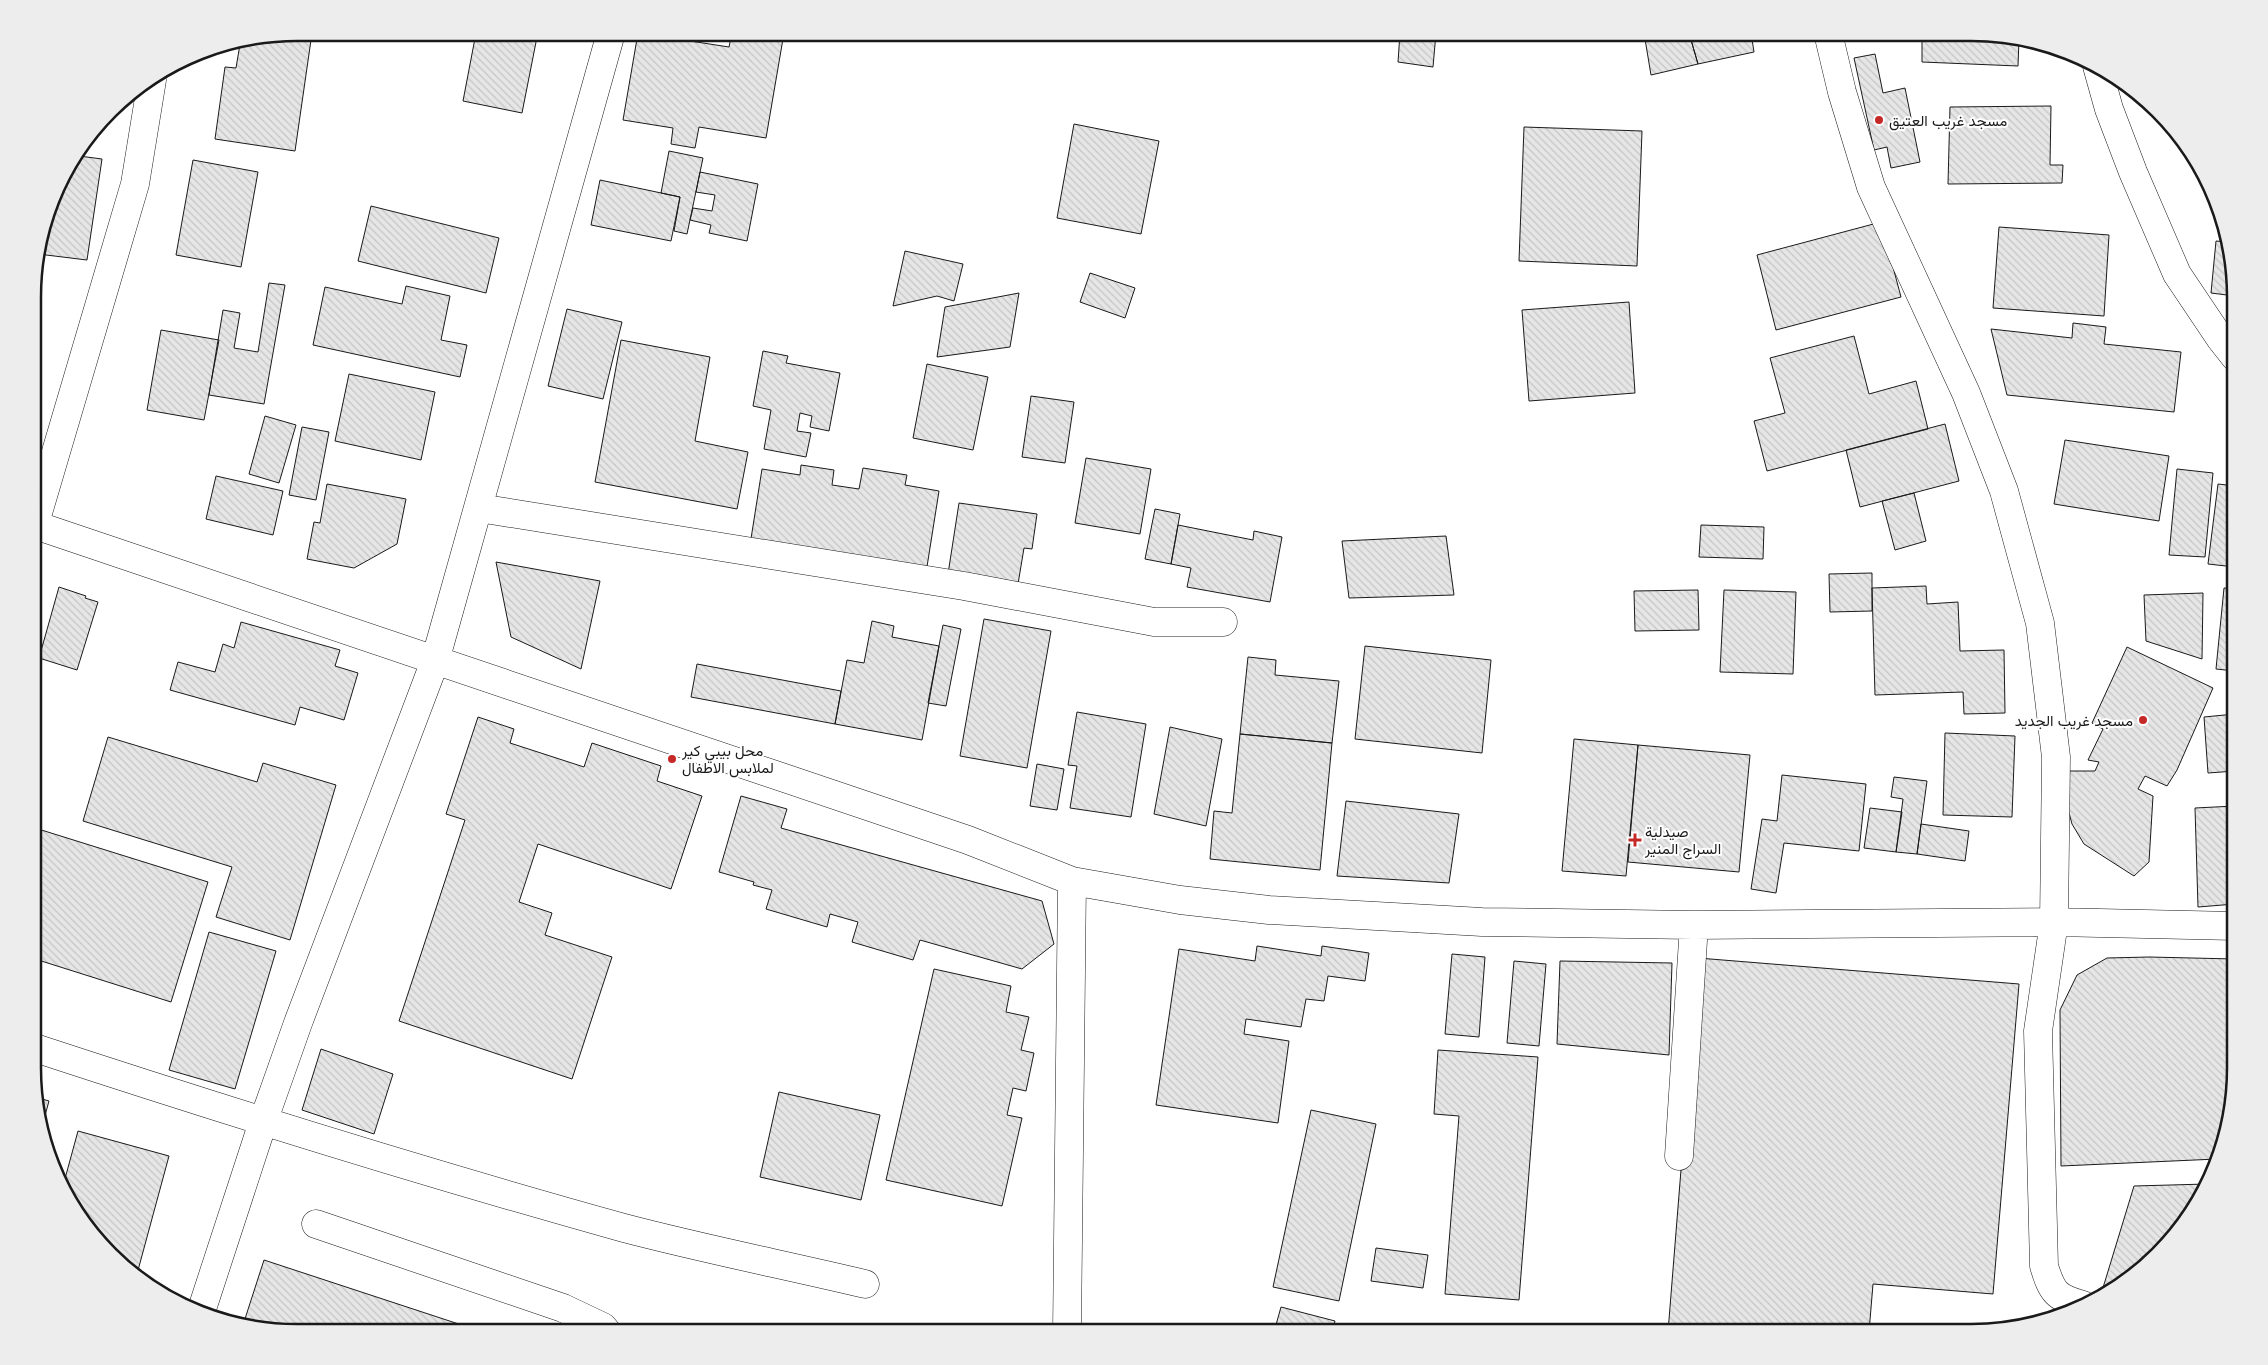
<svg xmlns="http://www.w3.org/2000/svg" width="2268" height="1365" font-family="Inter,Vazirmatn,sans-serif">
<defs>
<pattern id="building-back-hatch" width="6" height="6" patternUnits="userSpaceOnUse" patternTransform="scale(1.25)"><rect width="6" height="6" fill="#e6e6e6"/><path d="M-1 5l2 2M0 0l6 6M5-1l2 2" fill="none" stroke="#c5c5c5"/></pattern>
</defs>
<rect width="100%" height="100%" fill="#fff"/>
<!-- building -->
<path fill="url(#building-back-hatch)" stroke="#1a1a1a" d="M298 32 312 33 295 151 215 139 225 67 236 68 240 44 257 41 265 42V39Z
M476 33H515L537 37 522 113 463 101Z
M638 33 729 47 732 33H784L766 138 699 127 695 148 671 144 673 128 623 120Z
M692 33H732L730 39Z
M1400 33H1436L1433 67 1398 62Z
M1644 33H1689L1698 64 1651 75Z
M1689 33H1751L1754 52 1698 64Z
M1922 33 1978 34 2019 39 2018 66 1922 62Z
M1875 54 1883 93 1905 88 1920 162 1891 168 1887 147 1874 150 1854 58Z
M2051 106 2050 165H2063L2062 183 1948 184 1950 107Z
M1074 124 1159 141 1141 234 1057 218Z
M1524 127 1642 131 1637 266 1519 261Z
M669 151 703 158 687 234 674 231 680 197 661 193Z
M79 156 102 159 87 260 38 254 60 180Z
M193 160 258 172 241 267 176 255Z
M700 172 758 184 747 241 709 233 711 225 690 220 693 208 712 211 715 195 696 192Z
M600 180 680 197 671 241 591 225Z
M371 206 499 238 486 293 358 261Z
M1881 222 1901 297 1776 330 1757 255Z
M1999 227 2109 235 2104 316 1993 308Z
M2216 241 2227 242 2235 280V296L2211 293Z
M905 251 963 264 954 301 937 296 893 306Z
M1090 273 1135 288 1125 318 1080 302Z
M269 283 285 285 264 404 209 395 223 310 240 313 234 348 258 352Z
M406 286 450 296 441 340 467 345 460 377 313 345 325 287 402 304Z
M1019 293 1010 347 937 357 945 307Z
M1629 302 1635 393 1529 401 1522 310Z
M567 309 622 322 603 399 548 386Z
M2073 323 2106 327 2104 344 2181 352 2174 412 2007 395 1991 329 2072 338Z
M161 330 219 340 204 420 147 410Z
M1854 336 1869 394 1916 381 1928 429 1767 471 1754 421 1785 413 1770 358Z
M621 340 710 357 695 441 748 452 737 509 595 482Z
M763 351 788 356 786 363 840 373 829 431 810 427 812 416 800 413 797 431 811 433 806 457 764 449 771 410 753 406Z
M927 364 988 377 973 450 913 438Z
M349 374 435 392 421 460 335 441Z
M1031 396 1074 402 1065 463 1022 457Z
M265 416 296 425 279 483 249 474Z
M1945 424 1959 481 1860 507 1846 450Z
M302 427 329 432 316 500 289 495Z
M2065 440 2169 456 2159 521 2054 504Z
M1086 458 1151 469 1140 534 1075 523Z
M801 465 834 470 832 485 859 489 863 468 907 475 905 485 939 491 926 573 750 545 762 469 800 475Z
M2177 469 2213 473 2205 557 2169 555Z
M216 476 283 491 273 535 206 519Z
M327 484 406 499 397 544 354 568 307 559 314 522 320 523Z
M2218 484 2235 486V567L2208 564Z
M1914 493 1926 541 1895 550 1882 501Z
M959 503 1037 514 1032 549 1024 548 1018 584 948 574Z
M1155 509 1180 514 1171 564 1145 559Z
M1178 525 1253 540 1254 531 1282 537 1270 602 1187 587 1191 568 1171 564Z
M1701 525 1764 527 1763 559 1699 557Z
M1446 536 1454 595 1349 598 1342 541Z
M496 562 600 581 581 669 511 637Z
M1872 573V611L1830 612 1829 574Z
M1926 586 1927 604 1958 602 1960 651 2004 650 2005 713 1964 714 1963 692 1875 695 1872 588Z
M59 587 86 596 85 598 98 602 77 670 39 658Z
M2224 588 2235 589V671L2216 669Z
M1698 590 1699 630 1635 631 1634 591Z
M1724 590 1796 592 1793 674 1720 672Z
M2203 593 2202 659 2146 641 2144 595Z
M984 619 1051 631 1027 768 960 756Z
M872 621 894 626 892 637 939 646 922 740 835 724 847 660 864 663Z
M241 622 340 650 335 666 358 673 344 720 300 707 295 725 170 690 178 662 215 672 223 644 234 648Z
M943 625 961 629 946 706 928 703Z
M1365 646 1491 660 1482 753 1355 739Z
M2127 647 2213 688 2177 770 2167 786 2145 776 2138 789 2153 796 2149 862 2134 876 2084 844 2072 824 2063 790 2062 771H2095L2099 762 2088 760 2103 729 2092 723Z
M1248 657 1276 660 1275 675 1339 681 1332 743 1240 734Z
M697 664 841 691 835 724 691 697Z
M1077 712 1146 724 1131 817 1070 808 1077 766 1068 765Z
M2235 714V771L2208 773 2204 717Z
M478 717 514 729 510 743 584 767 592 743 661 766 657 781 702 796 671 889 538 844 519 902 552 913 545 935 612 957 572 1079 399 1021 465 820 446 814Z
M1170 727 1222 739 1206 826 1154 814Z
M1945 733 2015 736 2012 817 1943 815Z
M1240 734 1332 743 1320 870 1210 859 1214 811 1232 813Z
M108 737 257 782 263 763 336 785 290 940 216 917 232 867 83 821Z
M1574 739 1638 745 1626 876 1562 871Z
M1638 745 1750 755 1739 872 1628 862Z
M1037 764 1064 769 1057 810 1030 806Z
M1782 775 1866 784 1859 851 1784 843 1776 893 1751 889 1762 819 1777 821Z
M1894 777 1927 781 1917 854 1896 852 1903 799 1891 797Z
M741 796 787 809 781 828 1042 901 1054 944 1022 969 920 940 913 960 852 942 858 922 830 914 827 927 766 909 772 890 753 885 754 882 719 872Z
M1346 801 1459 814 1449 883 1337 876Z
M2235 806V904L2198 907 2195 808Z
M1870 808 1902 812 1896 852 1864 848Z
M1921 824 1969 831 1965 861 1917 854Z
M35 828 208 882 171 1002 35 959Z
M209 932 276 951 235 1089 169 1070Z
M1257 946 1321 956 1322 946 1369 953 1365 981 1328 976 1324 1001 1306 999 1301 1027 1246 1019 1244 1034 1289 1041 1278 1123 1156 1105 1179 949 1255 961Z
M1452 954 1485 957 1479 1037 1445 1034Z
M2149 957 2235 959V1084L2226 1136 2217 1159 2061 1166 2060 1010 2077 975 2107 958Z
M1698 958 2019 984 1993 1294 1873 1284 1869 1332H1668Z
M1514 961 1546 964 1539 1046 1507 1043Z
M1560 961 1672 963 1669 1055 1557 1044Z
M934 969 1011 986 1006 1012 1029 1017 1021 1050 1034 1053 1026 1091 1013 1088 1007 1115 1022 1118 1002 1206 886 1180Z
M321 1049 393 1074 374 1134 302 1110Z
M1438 1050 1538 1057 1519 1300 1445 1294 1459 1116 1434 1114Z
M779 1092 880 1115 861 1200 760 1177Z
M35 1097 49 1101 41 1130 35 1102Z
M1311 1110 1376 1124 1339 1301 1273 1287Z
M78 1131 169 1156 137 1274 110 1255 77 1214 63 1186Z
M2207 1184 2200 1200 2158 1255 2111 1291H2102L2134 1186Z
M1376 1248 1428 1255 1423 1288 1371 1281Z
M264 1260 483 1332H297L243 1325Z
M1281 1307 1335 1321 1332 1332H1274Z"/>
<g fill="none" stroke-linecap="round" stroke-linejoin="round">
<!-- minor casing -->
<g stroke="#1a1a1a" stroke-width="29">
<path id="minor" d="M1828 33 1842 92 1871 187 1966 393 2004 491 2040 623 2056 757 2054 922 2038 1031 2044 1266C2052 1292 2056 1298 2083 1305
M2097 66 2109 109 2133 172 2177 274 2220 338 2235 357
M479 508 964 586 1154 622H1223
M35 523 135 184 152 80
M35 525 968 840 1072 881 1180 900 1269 910 1482 922 1694 925 2054 922 2235 926
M35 1048C230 1112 426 1173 624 1228 704 1249 785 1265 865 1284
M1679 1156 1694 925
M316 1224 563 1308 603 1327 607 1332
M201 1312 263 1122 298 1023 435 661 611 33
M1067 1332 1072 881"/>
</g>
<!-- minor -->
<use href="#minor" stroke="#fff" stroke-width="28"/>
</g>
<!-- markers -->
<g fill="#c62828" stroke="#fff" stroke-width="2">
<circle cx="1879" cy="120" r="5"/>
<circle cx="2143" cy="720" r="5"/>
<circle cx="672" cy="759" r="5"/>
<path d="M1632.5 832.5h5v5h5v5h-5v5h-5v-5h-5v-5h5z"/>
</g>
<g text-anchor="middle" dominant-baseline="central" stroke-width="4" stroke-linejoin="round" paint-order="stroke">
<!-- poi labels -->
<g font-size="15" fill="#1a1a1a" stroke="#fff" text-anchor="start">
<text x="1889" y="120">مسجد غريب العتيق</text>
<text x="2133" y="720" text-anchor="end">مسجد غريب الجديد</text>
<text x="682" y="750">محل بيبي كير<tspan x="682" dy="17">لملابس الاطفال</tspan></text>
<text x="1645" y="831">صيدلية<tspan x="1645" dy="17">السراج المنير</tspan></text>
</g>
</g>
<!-- crop -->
<path d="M0 0H2268V1365H0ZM297 41H1971A256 256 0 0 1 2227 297V1068A256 256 0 0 1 1971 1324H297A256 256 0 0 1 41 1068V297A256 256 0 0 1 297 41Z" fill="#ededed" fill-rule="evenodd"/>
<path fill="none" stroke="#1a1a1a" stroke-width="2.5" d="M297 41H1971A256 256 0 0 1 2227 297V1068A256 256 0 0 1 1971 1324H297A256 256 0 0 1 41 1068V297A256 256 0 0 1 297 41Z"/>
</svg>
